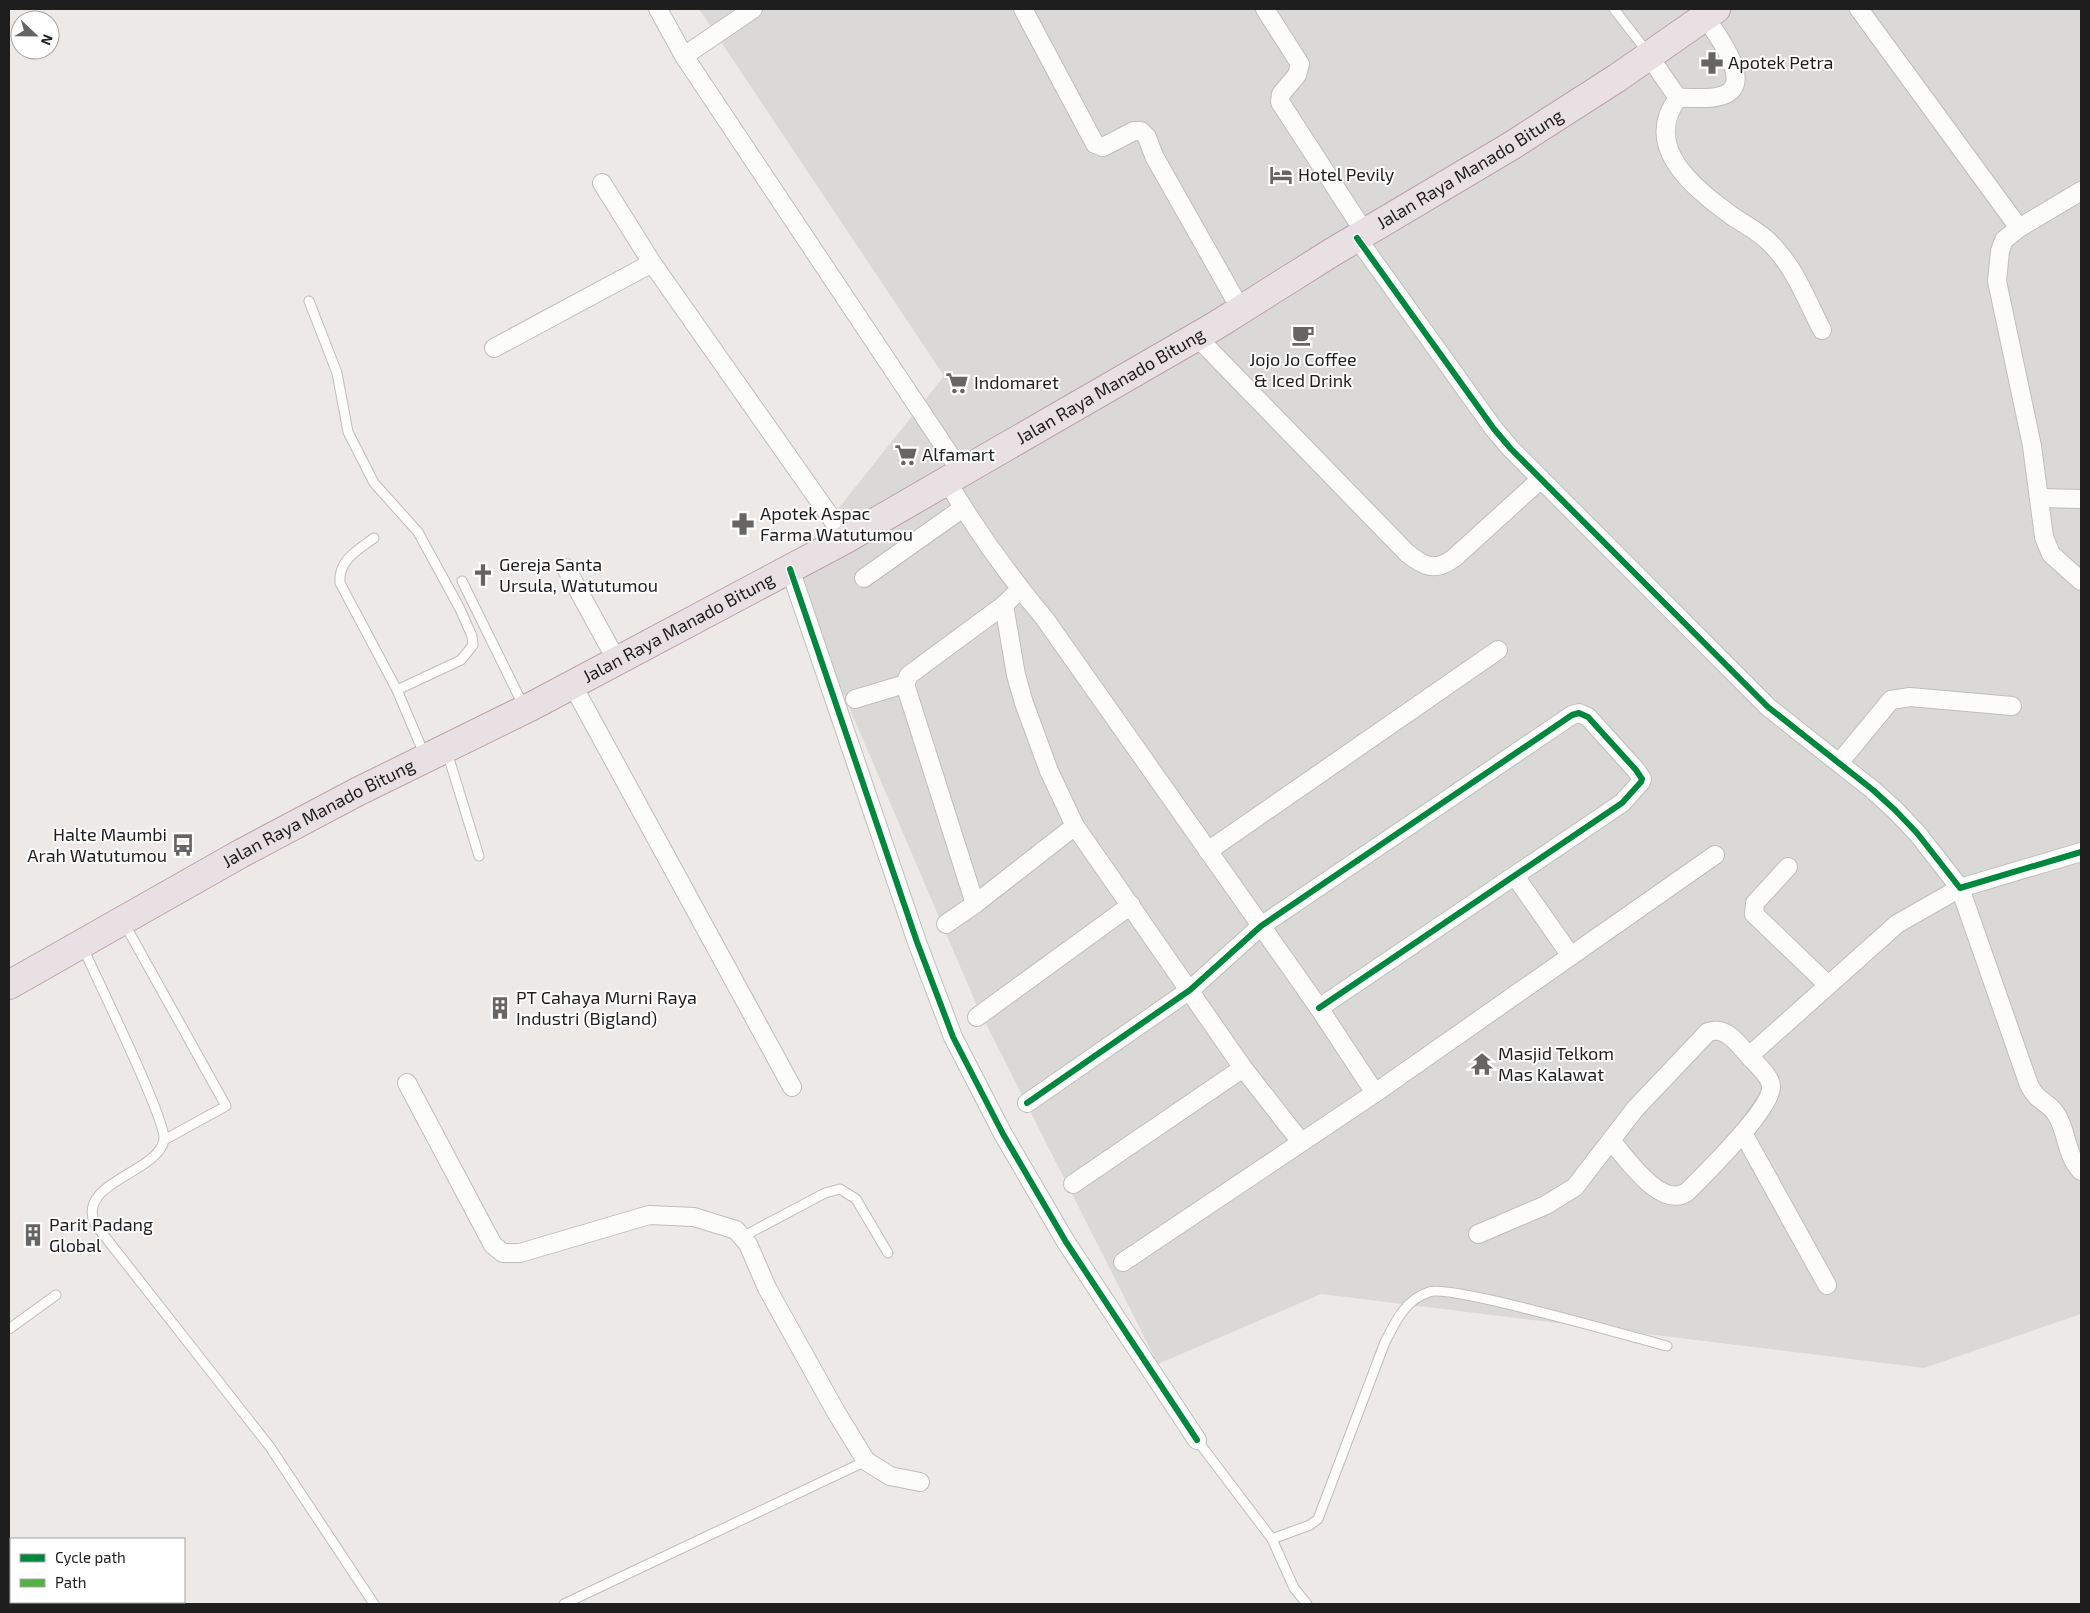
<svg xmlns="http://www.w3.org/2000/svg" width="2090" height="1613" font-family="'Exo 2',sans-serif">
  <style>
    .residential { fill: #dbd9d8 }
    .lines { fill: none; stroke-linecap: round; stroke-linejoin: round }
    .lane-casing { stroke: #bfbebd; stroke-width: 11 }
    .street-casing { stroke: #bfbebd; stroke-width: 20 }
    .highway-casing { stroke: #bea0af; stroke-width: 30 }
    .lane { stroke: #fcfcfb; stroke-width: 9 }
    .street { stroke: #fcfcfb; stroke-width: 18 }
    .highway { stroke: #e9e0e3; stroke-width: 28 }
    .quiet { stroke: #55b145; stroke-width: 5; stroke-dasharray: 10 5; stroke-linecap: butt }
    .cycleway-casing { stroke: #fff; stroke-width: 9 }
    .cycleway { stroke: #00873e; stroke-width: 6 }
    .labels { text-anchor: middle; stroke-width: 4; stroke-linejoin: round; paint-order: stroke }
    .poi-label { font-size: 18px; fill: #1e1e1e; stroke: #fff; text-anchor: start }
    .street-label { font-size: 18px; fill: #1e1e1e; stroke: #fff }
  </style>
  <rect width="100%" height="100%" fill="#ece9e7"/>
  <polygon class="residential" points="699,9 2081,9 2081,1314 1924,1368 1321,1294 1158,1364 977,1006 790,569 944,376"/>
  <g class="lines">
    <defs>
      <g id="lane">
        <polyline points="1614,9 1648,53"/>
        <polyline points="309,301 337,373 348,432 374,483 418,532 459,607 472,636 473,645 461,660 397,690 425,756"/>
        <path d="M374,538C358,550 338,560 340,583L397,690"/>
        <polyline points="462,581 524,707"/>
        <polyline points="447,752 479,856"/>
        <polyline points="124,923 226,1106 164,1140"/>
        <path d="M83,948C95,975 167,1121 164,1140C158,1173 76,1182 95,1224L270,1447L374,1604"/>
        <polyline points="744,1236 825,1193 840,1189 856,1199 888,1253"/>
        <polyline points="9,1329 56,1295"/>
        <polyline points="1197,1440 1272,1539 1294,1588 1307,1604"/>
        <path d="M1272,1539L1310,1525L1318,1519L1385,1342C1396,1321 1405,1300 1429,1292C1451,1284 1632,1337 1667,1346"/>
        <polyline points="564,1604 866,1461"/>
      </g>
      <g id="street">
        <polyline points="658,9 684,56 962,473"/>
        <polyline points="1023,9 1095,144 1103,147 1134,131 1141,131 1147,137 1154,156 1241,310"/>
        <polyline points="1265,9 1300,64 1297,75 1281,94 1280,102 1365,233"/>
        <polyline points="1859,9 2019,228"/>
        <polyline points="684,56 753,9"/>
        <path d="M1649,56L1678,98C1693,97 1714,101 1728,93C1751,78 1715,32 1705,17"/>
        <path d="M1678,98C1641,147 1695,189 1732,216C1745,225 1762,233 1772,245C1795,268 1807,301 1822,330"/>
        <polyline points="602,183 652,263 846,539"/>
        <polyline points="2081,191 2019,228 2004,240 2000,251 1997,281 2032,446 2044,537 2051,554 2081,581"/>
        <polyline points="1357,238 1494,429 1511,449 1768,707 1873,790 1895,810 1917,833 1960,888 2081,852"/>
        <path d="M1197,337L1407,553C1424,567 1435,572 1454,558L1541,479"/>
        <polyline points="494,348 652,263"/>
        <path d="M947,481C976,530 1009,576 1045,619L1319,1008L1375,1093"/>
        <polyline points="2040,498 2081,499"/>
        <polyline points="566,568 617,661"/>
        <polyline points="790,569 917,942 953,1037 1003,1134 1066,1242 1197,1440"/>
        <polyline points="864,578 963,508"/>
        <polyline points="1020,589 1004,605 1016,675 1024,703 1049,771 1075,826 1243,1068 1301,1142"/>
        <polyline points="1004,605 909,675 905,684 975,904 1075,826"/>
        <polyline points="572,684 792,1087"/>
        <polyline points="855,699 905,684"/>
        <polyline points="1839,763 1891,700 1910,697 2012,706"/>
        <polyline points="1208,851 1498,650"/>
        <polyline points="1788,867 1755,903 1754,914 1828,985"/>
        <polyline points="1515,876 1571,956"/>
        <polyline points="946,924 975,904"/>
        <polyline points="977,1017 1131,905"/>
        <polyline points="407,1083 493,1245 503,1253 520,1253 649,1215 694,1217 736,1230 748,1244 767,1288 836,1412 866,1461 890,1476 920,1482"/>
        <polyline points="1027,1103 1190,990 1261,926 1572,715 1579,713 1588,717 1636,770 1642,779 1641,782 1622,803 1319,1008"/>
        <polyline points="1743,1133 1827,1285"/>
        <path d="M1611,1141C1627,1158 1661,1210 1687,1192C1704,1175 1772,1108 1771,1087C1771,1076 1756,1064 1749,1056L1897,924L1960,888L2029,1085C2038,1103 2048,1101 2056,1114C2068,1132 2065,1154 2081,1171"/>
        <polyline points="1073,1184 1243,1068"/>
        <path d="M1478,1234L1546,1205L1575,1187L1635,1109L1708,1032C1727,1026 1737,1043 1749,1056"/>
        <polyline points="1123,1262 1375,1093 1715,855"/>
      </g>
      <g id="highway">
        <path id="s1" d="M9,985L240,854L357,792L534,705L846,539L1215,326L1331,253L1511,146L1617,78L1716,9"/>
      </g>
    </defs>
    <use href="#lane" class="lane-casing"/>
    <use href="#street" class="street-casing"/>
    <use href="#highway" class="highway-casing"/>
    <use href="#lane" class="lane"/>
    <use href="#street" class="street"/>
    <use href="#highway" class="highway"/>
    <g class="quiet">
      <polyline points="9,1583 11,1584"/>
      <polyline points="159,1604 161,1602"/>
    </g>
    <defs>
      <g id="cycleway">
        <polyline points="1357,238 1494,429 1511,449 1768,707 1873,790 1895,810 1917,833 1960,888 2081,852"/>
        <polyline points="790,569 917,942 953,1037 1003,1134 1066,1242 1197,1440"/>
        <polyline points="1027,1103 1190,990 1261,926 1572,715 1579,713 1588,717 1636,770 1642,779 1641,782 1622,803 1319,1008"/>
      </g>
    </defs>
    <use href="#cycleway" class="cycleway-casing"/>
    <use href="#cycleway" class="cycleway"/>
  </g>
  <defs>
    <symbol id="pharmacy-bare" viewBox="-9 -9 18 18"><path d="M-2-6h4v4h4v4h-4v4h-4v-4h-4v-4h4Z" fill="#666564" stroke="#fff" stroke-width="2.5" paint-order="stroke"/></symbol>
    <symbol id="hotel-bare" viewBox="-9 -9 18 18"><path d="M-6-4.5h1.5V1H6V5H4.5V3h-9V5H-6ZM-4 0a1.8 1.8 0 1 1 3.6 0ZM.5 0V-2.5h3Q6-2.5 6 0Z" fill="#666564" stroke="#fff" stroke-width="2.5" paint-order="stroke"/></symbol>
    <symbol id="cafe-bare" viewBox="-9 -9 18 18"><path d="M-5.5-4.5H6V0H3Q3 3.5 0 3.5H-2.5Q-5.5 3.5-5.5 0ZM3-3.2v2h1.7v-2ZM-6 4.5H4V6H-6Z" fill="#666564" stroke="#fff" stroke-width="2.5" paint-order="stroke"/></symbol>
    <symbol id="supermarket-bare" viewBox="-9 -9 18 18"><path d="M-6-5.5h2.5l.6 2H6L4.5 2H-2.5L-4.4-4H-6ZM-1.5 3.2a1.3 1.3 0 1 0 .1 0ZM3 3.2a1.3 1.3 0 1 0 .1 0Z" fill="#666564" stroke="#fff" stroke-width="2.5" paint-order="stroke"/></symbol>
    <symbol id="church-bare" viewBox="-9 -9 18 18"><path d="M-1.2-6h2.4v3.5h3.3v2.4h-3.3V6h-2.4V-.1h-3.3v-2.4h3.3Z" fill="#666564" stroke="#fff" stroke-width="2.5" paint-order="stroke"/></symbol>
    <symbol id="bus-bare" viewBox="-9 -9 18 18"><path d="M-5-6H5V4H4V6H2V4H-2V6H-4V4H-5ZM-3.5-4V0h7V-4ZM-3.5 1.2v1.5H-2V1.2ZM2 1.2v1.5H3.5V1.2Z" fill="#666564" stroke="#fff" stroke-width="2.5" paint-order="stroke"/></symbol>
    <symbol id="building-bare" viewBox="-9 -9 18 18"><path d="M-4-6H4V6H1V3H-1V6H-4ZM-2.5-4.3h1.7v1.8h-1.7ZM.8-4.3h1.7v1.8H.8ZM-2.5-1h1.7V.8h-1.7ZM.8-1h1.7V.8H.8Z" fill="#666564" stroke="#fff" stroke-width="2.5" paint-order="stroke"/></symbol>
    <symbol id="temple-bare" viewBox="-9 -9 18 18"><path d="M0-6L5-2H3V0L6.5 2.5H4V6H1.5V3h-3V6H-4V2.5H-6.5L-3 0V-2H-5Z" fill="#666564" stroke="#fff" stroke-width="2.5" paint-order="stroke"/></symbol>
  </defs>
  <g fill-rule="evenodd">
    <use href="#pharmacy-bare" x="1696" y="47" width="32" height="32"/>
    <use href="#hotel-bare" x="1265" y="159" width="32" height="32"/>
    <use href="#cafe-bare" x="1287" y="319" width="32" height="32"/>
    <use href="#supermarket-bare" x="941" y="367" width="32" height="32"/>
    <use href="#supermarket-bare" x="890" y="439" width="32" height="32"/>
    <use href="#pharmacy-bare" x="727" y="508" width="32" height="32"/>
    <use href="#church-bare" x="467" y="559" width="32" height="32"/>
    <use href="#bus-bare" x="167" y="829" width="32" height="32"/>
    <use href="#building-bare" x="484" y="992" width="32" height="32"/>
    <use href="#temple-bare" x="1466" y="1048" width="32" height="32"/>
    <use href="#building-bare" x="17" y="1219" width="32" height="32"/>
  </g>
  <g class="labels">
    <g class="poi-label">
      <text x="1728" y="69">Apotek Petra</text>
      <text x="1298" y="181">Hotel Pevily</text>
      <text x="1303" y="366" text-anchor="middle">Jojo Jo Coffee<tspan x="1303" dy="21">&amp; Iced Drink</tspan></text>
      <text x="974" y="389">Indomaret</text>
      <text x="922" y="461">Alfamart</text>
      <text x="760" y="520">Apotek Aspac<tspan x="760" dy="21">Farma Watutumou</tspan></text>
      <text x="499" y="571">Gereja Santa<tspan x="499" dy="21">Ursula, Watutumou</tspan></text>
      <text x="167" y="841" text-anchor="end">Halte Maumbi<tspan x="167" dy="21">Arah Watutumou</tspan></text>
      <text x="516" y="1004">PT Cahaya Murni Raya<tspan x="516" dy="21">Industri (Bigland)</tspan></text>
      <text x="1498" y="1060">Masjid Telkom<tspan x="1498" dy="21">Mas Kalawat</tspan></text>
      <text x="49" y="1231">Parit Padang<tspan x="49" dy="21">Global</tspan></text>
    </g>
    <g class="street-label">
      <text dy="6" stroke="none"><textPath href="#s1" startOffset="1674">Jalan Raya Manado Bitung</textPath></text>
      <text dy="6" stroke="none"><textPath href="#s1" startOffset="1254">Jalan Raya Manado Bitung</textPath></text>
      <text dy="6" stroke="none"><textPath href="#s1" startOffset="759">Jalan Raya Manado Bitung</textPath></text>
      <text dy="6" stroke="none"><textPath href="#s1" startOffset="354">Jalan Raya Manado Bitung</textPath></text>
    </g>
  </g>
  <rect width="2090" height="1613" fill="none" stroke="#1e1e1e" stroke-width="20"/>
  <rect x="10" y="1538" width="175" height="65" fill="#ffffff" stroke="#a5a5a5"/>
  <rect x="20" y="1554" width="25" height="8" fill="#00873e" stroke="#a5a5a5"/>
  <text x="55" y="1563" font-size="15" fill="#1e1e1e">Cycle path</text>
  <rect x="20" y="1579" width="25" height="8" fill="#55b145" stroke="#a5a5a5"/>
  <text x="55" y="1588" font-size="15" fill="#1e1e1e">Path</text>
  <g transform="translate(35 35) rotate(112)"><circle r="24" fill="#ffffff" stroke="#a5a5a5"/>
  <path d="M0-4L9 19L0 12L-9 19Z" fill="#666564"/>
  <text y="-8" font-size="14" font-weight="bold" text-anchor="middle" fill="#1e1e1e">N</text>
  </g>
</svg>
